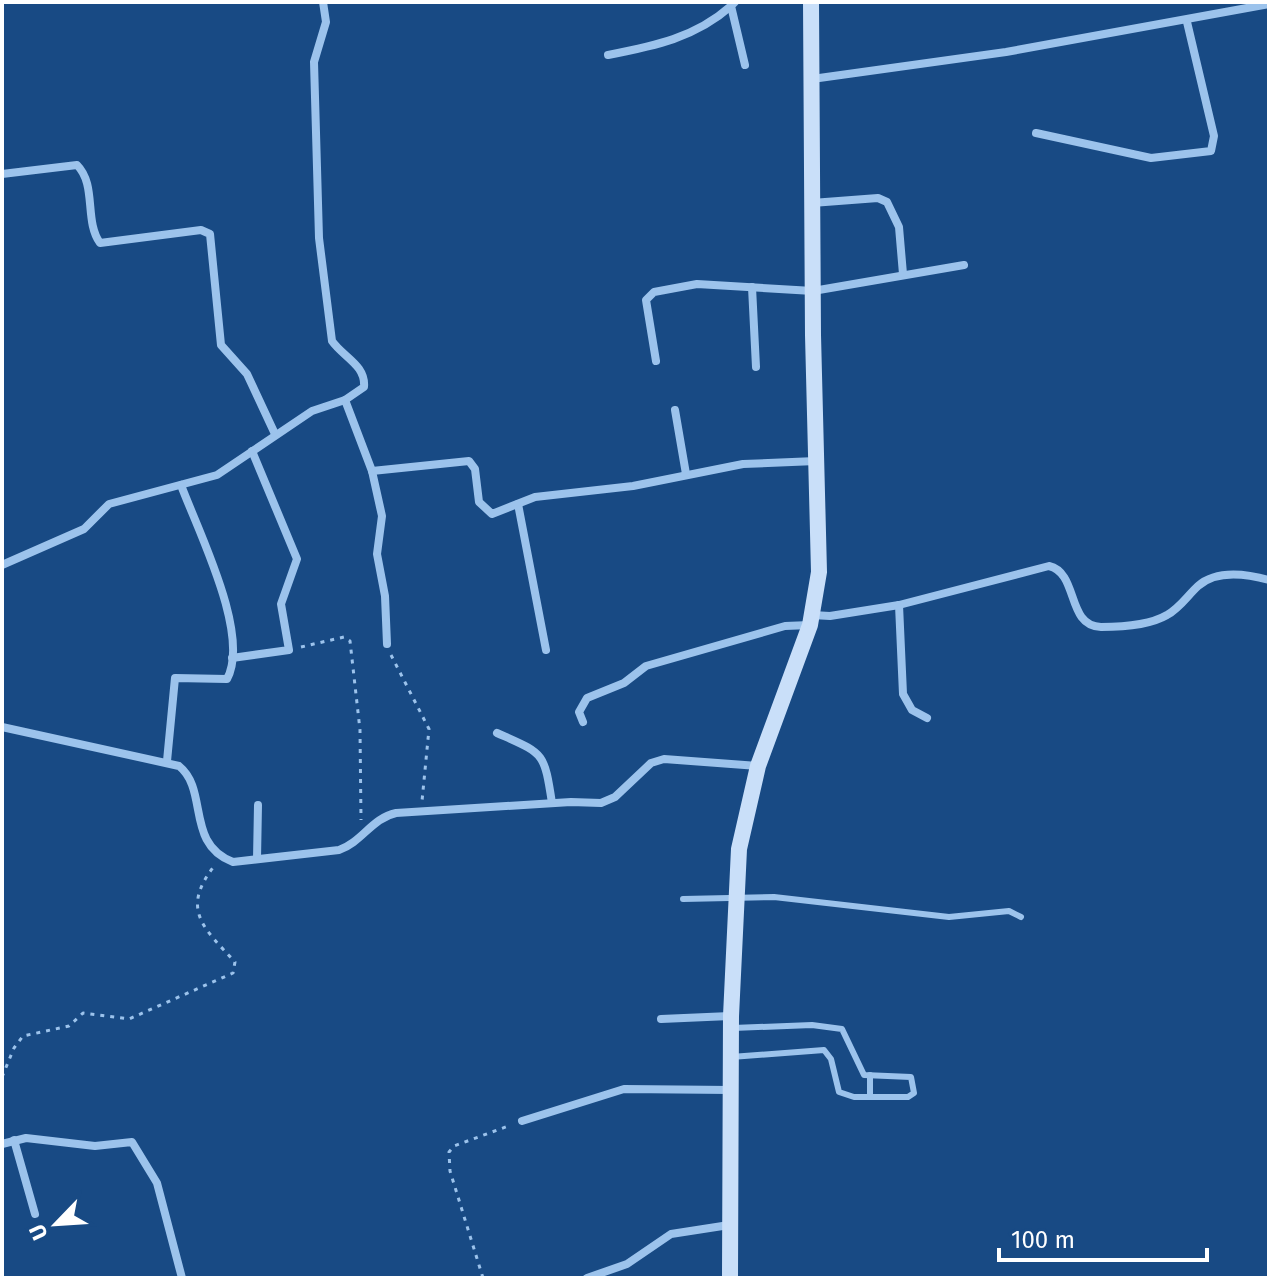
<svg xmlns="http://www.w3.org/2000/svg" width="1271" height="1280" font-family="'Fira Sans',sans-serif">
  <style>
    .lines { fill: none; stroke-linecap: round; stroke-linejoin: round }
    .path { stroke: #9cc3ec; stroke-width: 3; stroke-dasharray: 4 6; stroke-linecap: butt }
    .lane { stroke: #9cc3ec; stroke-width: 6 }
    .street { stroke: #9cc3ec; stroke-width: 8 }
    .secondary { stroke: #c9dff9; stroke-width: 16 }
  </style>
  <rect width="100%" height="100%" fill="#184a84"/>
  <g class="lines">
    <g class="path">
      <polyline points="301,647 344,637 350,641 360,730 361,820"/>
      <polyline points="391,655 429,729 422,801"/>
      <path d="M2,1077L14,1048L23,1036L69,1026L83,1013L129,1019L233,973L235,962C205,929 179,910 215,865"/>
      <polyline points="483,1278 450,1171 449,1152 454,1146 511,1125"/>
    </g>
    <g class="lane">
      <polyline points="683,899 774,897 949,917 1009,911 1021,917"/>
      <polyline points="731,1057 824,1050 831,1059 839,1092 854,1097 908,1097 914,1093 911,1077 864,1075 842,1029 812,1025 733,1028"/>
      <polyline points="870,1075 870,1097"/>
    </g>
    <g class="street">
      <polyline points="735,2 731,6 745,65"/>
      <path d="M608,55C654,46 695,38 731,6"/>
      <polyline points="812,79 1006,52 1269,4"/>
      <polyline points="1036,133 1151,158 1211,151 1214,136 1187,22"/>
      <path d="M2,174L77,165C97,185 84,221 100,243L201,230L210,234L221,345L247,374L275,434"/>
      <polyline points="812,203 878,198 887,202 899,227 903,274"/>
      <polyline points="752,287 756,367"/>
      <polyline points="656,361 646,300 654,292 697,284 813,291 964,265"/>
      <polyline points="345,400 372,471 382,516 377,554 385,596 387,644"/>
      <polyline points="675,410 686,474"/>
      <polyline points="372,471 469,461 475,469 479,502 492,514 535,497 633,486 743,464 816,461"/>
      <polyline points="518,504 546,650"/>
      <path d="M2,565L84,529L109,504L217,475L312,411L345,400L364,387C366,365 343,357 332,341L319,238L314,62L326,22L323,2"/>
      <polyline points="899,605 903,694 912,710 927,718"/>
      <path d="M812,615L830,616L899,605L1049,566C1079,573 1066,626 1101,627C1120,627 1150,625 1167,615C1180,608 1188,595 1198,586C1217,569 1247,574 1269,580"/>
      <polyline points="232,658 289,650 281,604 297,559 252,451"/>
      <polyline points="583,722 579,712 587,698 624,683 646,666 785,626 810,625"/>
      <path d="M2,727L179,766C209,790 185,844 233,862L339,850C362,842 372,818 396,813L571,802L601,803L615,797L651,763L664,759L758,766"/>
      <path d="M497,733C544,754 544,751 552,803"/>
      <path d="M167,761L175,678L227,679C251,635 198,531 181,485"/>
      <polyline points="257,859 258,805"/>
      <polyline points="661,1019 730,1016"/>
      <polyline points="522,1121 624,1089 731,1090"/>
      <polyline points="14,1140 35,1214"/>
      <polyline points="2,1144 26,1138 95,1146 132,1142 157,1183 182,1278"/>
      <polyline points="587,1278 627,1264 671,1234 729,1225"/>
    </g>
    <polyline class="secondary" points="730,1278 731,1016 739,849 758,766 810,625 819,572 813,335 811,2"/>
  </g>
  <rect width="1271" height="1280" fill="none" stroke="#ffffff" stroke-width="8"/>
  <g transform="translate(56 1224) rotate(245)" stroke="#184a84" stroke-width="6" paint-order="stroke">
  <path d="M0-6L14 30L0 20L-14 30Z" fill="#ffffff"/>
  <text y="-12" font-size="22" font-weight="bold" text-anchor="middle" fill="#ffffff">U</text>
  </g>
  <path d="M999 1248v12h208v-12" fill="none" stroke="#ffffff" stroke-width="4"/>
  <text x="1011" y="1248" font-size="24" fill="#ffffff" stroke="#184a84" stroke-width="6" paint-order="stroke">100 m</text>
</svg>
